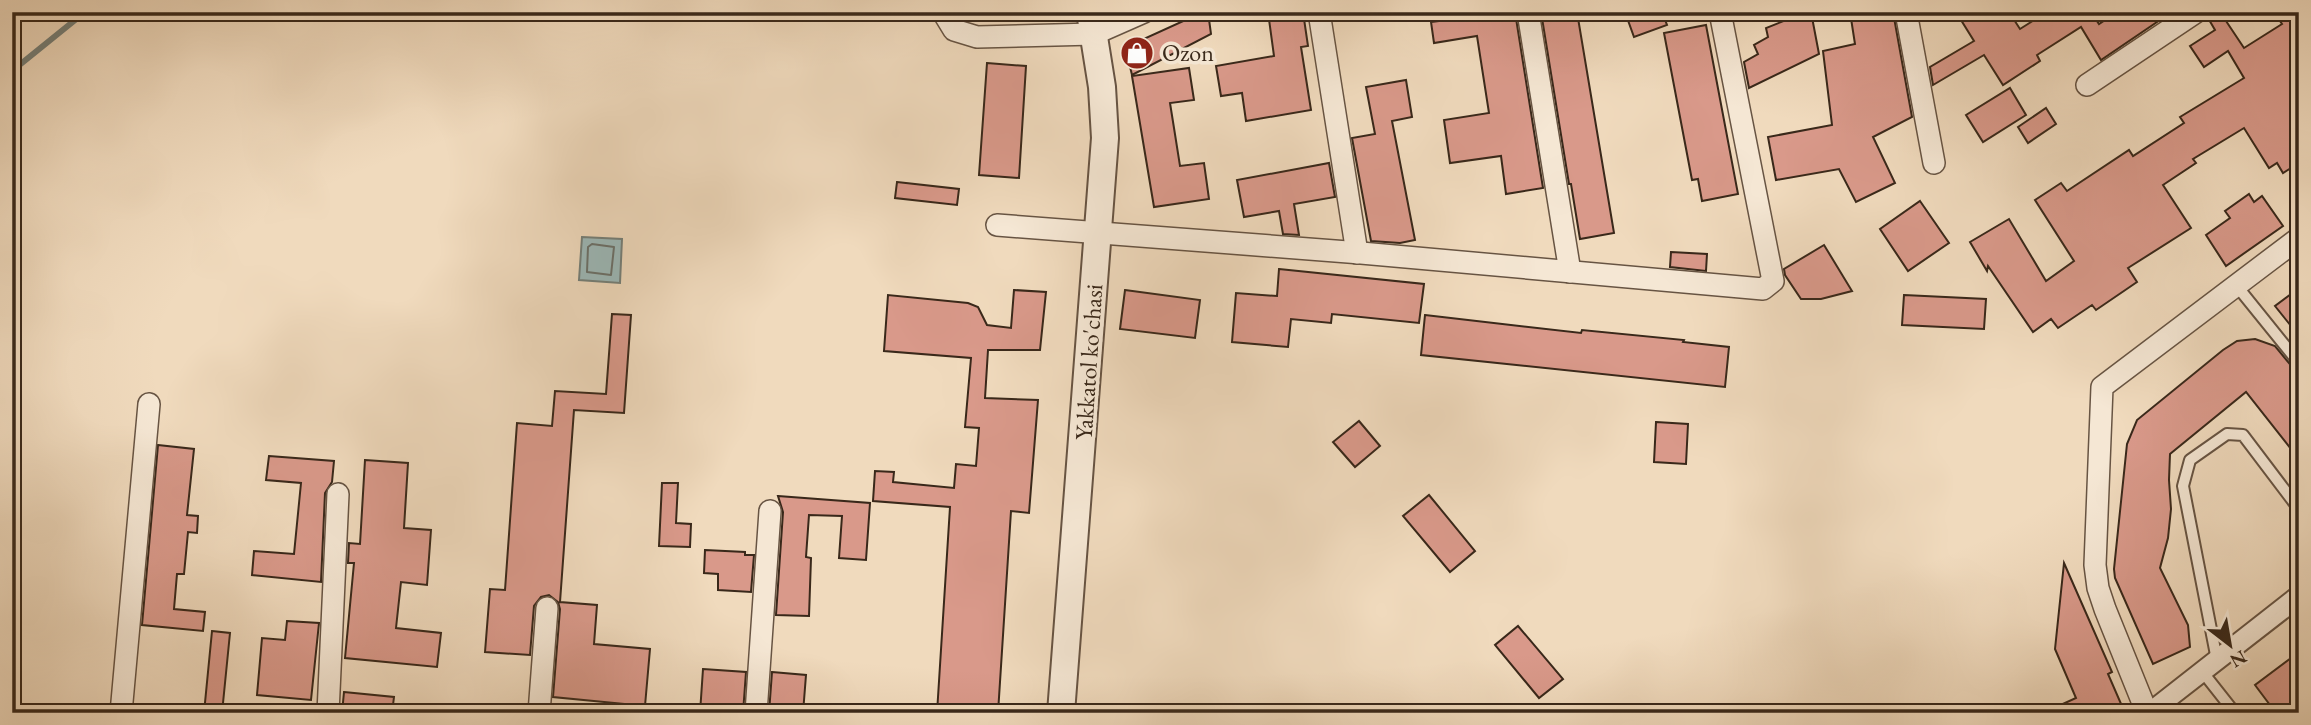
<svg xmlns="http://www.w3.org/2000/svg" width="2311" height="725" font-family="'EB Garamond',serif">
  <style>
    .water { fill: #9cb9b9; stroke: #747f79; stroke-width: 2 }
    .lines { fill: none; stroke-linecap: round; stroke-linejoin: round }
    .shore { stroke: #6a706a; stroke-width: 2 }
    .stream { stroke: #747f79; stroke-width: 6 }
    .building { fill: #d9998a; stroke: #39281a; stroke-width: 2 }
    .service-casing { stroke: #675443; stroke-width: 14 }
    .minor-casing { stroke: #675443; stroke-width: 24 }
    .tertiary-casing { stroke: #675443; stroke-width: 30 }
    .service { stroke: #f5e7d4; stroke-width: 10 }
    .minor { stroke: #f5e7d4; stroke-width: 21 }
    .tertiary { stroke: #f5e7d4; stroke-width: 26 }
    .labels { text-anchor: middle; stroke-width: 7; stroke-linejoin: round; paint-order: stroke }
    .poi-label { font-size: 24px; fill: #39281a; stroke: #f5e7d4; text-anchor: start }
    .street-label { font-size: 24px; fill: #39281a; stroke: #f5e7d4 }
  </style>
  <rect width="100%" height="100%" fill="#f0dabd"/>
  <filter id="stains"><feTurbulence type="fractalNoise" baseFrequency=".00286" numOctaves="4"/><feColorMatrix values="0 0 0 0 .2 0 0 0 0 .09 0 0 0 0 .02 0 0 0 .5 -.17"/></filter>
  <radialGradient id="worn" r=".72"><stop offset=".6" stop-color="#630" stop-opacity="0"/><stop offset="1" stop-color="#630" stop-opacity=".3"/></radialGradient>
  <polygon class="water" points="582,237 622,239 620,283 579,280"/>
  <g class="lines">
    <polygon class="shore" points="592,244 614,247 611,275 587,272 588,247"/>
    <polyline class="stream" points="12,71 85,12"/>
  </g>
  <g class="building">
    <polygon points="1203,12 1208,12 1211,34 1132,75 1127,54 1137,42"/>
    <polygon points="1268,12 1303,12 1308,46 1301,47 1311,110 1246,121 1242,93 1221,96 1216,66 1274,56"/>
    <polygon points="1438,12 1515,12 1543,188 1506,194 1501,156 1450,163 1444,120 1489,113 1477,36 1434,43 1431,22 1440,21"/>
    <polygon points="1541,12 1577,12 1614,233 1580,239 1571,184 1569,184"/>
    <polygon points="1625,12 1662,12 1667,25 1634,37"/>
    <polygon points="1793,12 1811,12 1819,54 1749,88 1744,62 1758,54 1754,45 1768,37 1766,28 1794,17"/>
    <polygon points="1850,12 1893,12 1912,117 1873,137 1895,183 1856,202 1839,169 1776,180 1768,137 1832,125 1823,51 1855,44"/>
    <polygon points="1956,12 2009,12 2020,29 2047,12 2105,12 2095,18 2099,24 2117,12 2151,12 2157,22 2101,60 2081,27 2037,55 2040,61 2003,85 1984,55 1933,85 1930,67 1974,41"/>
    <polygon points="2215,12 2220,12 2244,48 2282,24 2274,12 2299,12 2299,163 2283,173 2277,163 2269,168 2244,128 2193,159 2196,163 2163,185 2191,228 2128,268 2137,282 2096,310 2092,305 2058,328 2051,319 2033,332 1988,266 1987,271 1970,242 2009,219 2046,281 2074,261 2035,200 2061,183 2067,191 2129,150 2133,156 2184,123 2180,117 2244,78 2228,51 2204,67 2190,46 2215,30 2208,18"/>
    <polygon points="1706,25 1738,194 1702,201 1698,179 1692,180 1664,33"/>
    <polygon points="987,63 1026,66 1019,178 979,175"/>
    <polygon points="1189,68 1194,100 1170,103 1174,128 1180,166 1204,163 1209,199 1154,207 1132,76"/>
    <polygon points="1406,80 1412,117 1392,121 1415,240 1400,243 1371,241 1352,138 1375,134 1366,87"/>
    <polygon points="2010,88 2026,115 1983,142 1966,115"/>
    <polygon points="2046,108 2056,124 2028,143 2018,127"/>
    <polygon points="1329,163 1335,197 1294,204 1299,235 1283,234 1279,211 1244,217 1237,180"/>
    <polygon points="897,182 959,189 957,205 895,198"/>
    <polygon points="2249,194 2254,202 2262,196 2283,226 2226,266 2206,235 2230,218 2225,211"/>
    <polygon points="1920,201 1949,243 1908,271 1880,229"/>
    <polygon points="1824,245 1852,291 1821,299 1801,299 1785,275 1784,269"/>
    <polygon points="1671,252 1707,254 1706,271 1670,267"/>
    <polygon points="1279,269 1424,284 1419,323 1332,314 1331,323 1291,319 1288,347 1232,342 1236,293 1277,296"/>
    <polygon points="2299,288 2299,336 2275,306"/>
    <polygon points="1014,290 1046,292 1040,350 988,350 985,398 1038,400 1029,513 1011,511 998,713 937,713 950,507 873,501 875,471 894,472 893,482 954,488 956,464 976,466 979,428 965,427 971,358 884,351 888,295 968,303 978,307 987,325 1011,328"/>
    <polygon points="1125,290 1200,300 1195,338 1120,329"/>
    <polygon points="1904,295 1986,299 1984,329 1902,325"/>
    <polygon points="612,314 631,315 624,413 574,410 560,602 597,605 594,644 650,649 645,706 553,697 560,609 558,602 549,595 541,597 534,606 530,655 485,652 490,589 505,590 517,423 552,426 555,391 606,394"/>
    <polygon points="1425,315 1581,333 1582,330 1684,340 1683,342 1729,347 1725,387 1421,355"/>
    <polygon points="2255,339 2275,346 2293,368 2299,371 2299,459 2246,392 2170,454 2169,480 2171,509 2168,538 2160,568 2188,625 2190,647 2153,664 2115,578 2114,569 2127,444 2137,420 2223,350 2237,341"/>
    <polygon points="1359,421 1380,446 1355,467 1333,442"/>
    <polygon points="1656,422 1688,424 1686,464 1654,462"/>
    <polygon points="158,445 194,449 187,515 198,516 197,533 188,532 184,574 177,574 174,609 205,612 203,631 142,625"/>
    <polygon points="269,456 334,461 332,482 325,493 321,582 252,575 254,551 294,554 301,483 266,480"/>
    <polygon points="365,460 408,463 404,528 431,530 427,585 401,582 396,628 441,633 437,667 345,658 354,563 348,563 349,543 360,544"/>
    <polygon points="662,483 678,483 676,523 691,524 690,547 659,546"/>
    <polygon points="1429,495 1475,551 1450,572 1403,516"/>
    <polygon points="778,496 870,503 866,560 839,558 842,516 809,515 806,557 811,558 809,616 776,615 783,512"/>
    <polygon points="705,550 745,552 745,555 754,555 751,592 718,590 718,574 704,573"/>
    <polygon points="2064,563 2112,672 2108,674 2125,713 2043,713 2076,698 2055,649"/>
    <polygon points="287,621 319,623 311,700 257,695 262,638 285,640"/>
    <polygon points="1518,626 1563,679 1539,698 1495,645"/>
    <polygon points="212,631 230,633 222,713 204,713"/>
    <polygon points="2299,652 2299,713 2276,713 2255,685"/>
    <polygon points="703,669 746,672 743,713 700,713"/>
    <polygon points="772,672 806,675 803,713 769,713"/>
    <polygon points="344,692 394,697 392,713 342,713"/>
  </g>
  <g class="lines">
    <defs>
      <g id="service">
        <polyline points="2236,285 2299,363"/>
        <polyline points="2216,655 2183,486 2190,460 2227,434 2243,435 2299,509"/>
        <polyline points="2205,675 2235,713"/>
        <polyline points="2146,710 2299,590"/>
        <polyline points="2156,713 2299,602"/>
      </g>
      <g id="minor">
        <polyline points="943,12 954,30 977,37 1094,34 1144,12"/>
        <polyline points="1319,12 1357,253"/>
        <polyline points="1528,12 1570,272"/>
        <polyline points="1906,12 1934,163"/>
        <polyline points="2087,85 2196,12"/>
        <polyline points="997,225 1361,253 1763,289 1773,281 1720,12"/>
        <polyline points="121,713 149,404"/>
        <polyline points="328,713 338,494"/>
        <polyline points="539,713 547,608"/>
        <polyline points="756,713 770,511"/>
        <polyline points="2147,713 2105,609 2098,588 2095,565 2102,387 2299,238"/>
      </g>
      <polyline id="tertiary" points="1061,713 1105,138 1102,87 1090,12"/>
    </defs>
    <use href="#service" class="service-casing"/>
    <use href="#minor" class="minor-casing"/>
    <use href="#tertiary" class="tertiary-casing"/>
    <use href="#service" class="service"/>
    <use href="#minor" class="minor"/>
    <use href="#tertiary" class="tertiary"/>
  </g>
  <defs>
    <symbol id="shop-disc" viewBox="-11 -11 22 22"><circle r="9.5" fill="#8f2418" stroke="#f5e7d4"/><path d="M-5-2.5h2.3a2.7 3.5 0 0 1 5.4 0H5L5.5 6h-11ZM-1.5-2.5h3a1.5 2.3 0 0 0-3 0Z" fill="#fff"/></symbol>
  </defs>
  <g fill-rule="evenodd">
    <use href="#shop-disc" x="1118" y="34" width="38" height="38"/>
  </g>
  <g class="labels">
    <g class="poi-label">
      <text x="1162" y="61">Ozon</text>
    </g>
    <g class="street-label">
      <text transform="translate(1089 362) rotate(-86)" y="8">Yakkatol ko'chasi</text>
    </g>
  </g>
  <rect width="2311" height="725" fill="none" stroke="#f0dabd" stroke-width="42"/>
  <rect x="14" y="14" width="2283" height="697" fill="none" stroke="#39281a" stroke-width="3.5"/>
  <rect x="21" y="21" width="2269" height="683" fill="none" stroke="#39281a" stroke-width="2"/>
  <g transform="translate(2230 645) rotate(149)" stroke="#f5e7d4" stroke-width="5" paint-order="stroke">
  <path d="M0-5L12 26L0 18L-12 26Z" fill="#39281a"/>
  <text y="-10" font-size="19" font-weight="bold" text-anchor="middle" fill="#39281a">N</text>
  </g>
  <rect width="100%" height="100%" filter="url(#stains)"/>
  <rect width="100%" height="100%" fill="url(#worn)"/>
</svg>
